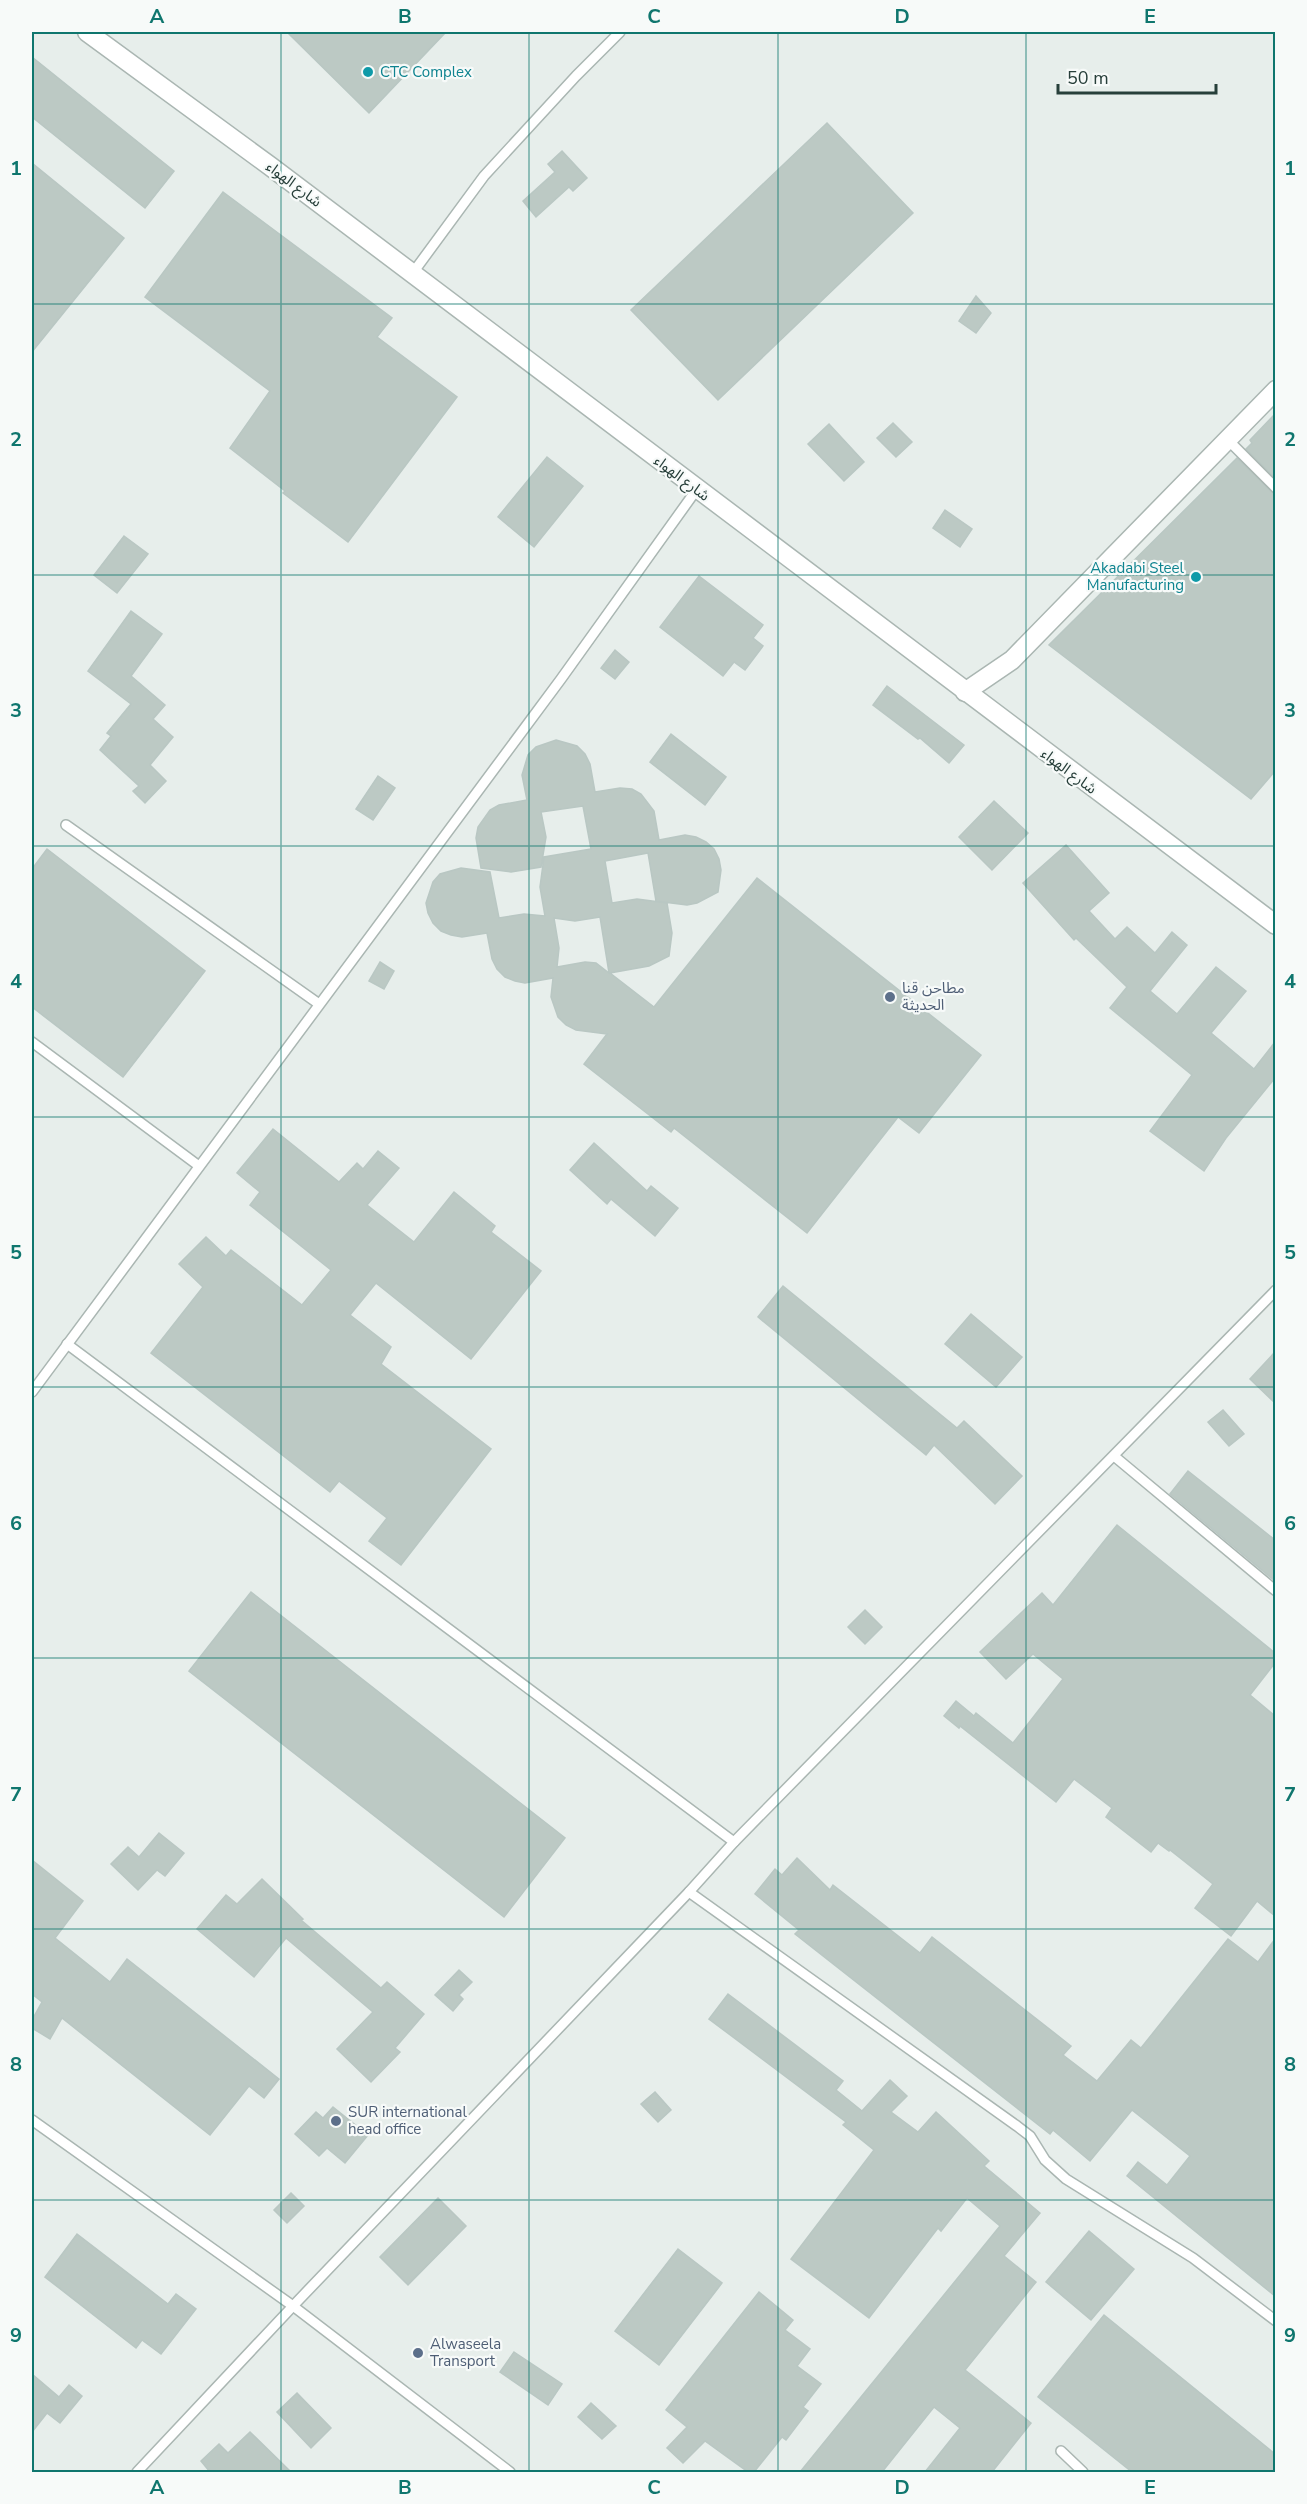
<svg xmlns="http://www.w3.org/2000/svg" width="1307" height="2504" font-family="'Nunito Sans','Noto Sans Arabic',sans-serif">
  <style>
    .building { fill: #bcc9c4; stroke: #b9c7c3; stroke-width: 1.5; fill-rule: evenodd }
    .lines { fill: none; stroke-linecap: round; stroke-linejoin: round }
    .service-casing { stroke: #aab6b2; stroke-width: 12 }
    .tertiary-casing { stroke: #aab6b2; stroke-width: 21 }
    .service { stroke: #fff; stroke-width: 9 }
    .tertiary { stroke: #fff; stroke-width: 18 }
    .grid { fill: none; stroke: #0f766e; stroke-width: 1.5; stroke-opacity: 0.55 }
    .culture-dot { fill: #0f9aa8; stroke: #f7faf9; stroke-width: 2 }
    .service-dot { fill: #5c6f8a; stroke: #f7faf9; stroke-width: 2 }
    .labels { text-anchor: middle; stroke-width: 4.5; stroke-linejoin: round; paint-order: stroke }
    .culture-label { font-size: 15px; fill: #0d838f; stroke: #f7faf9; text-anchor: start }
    .street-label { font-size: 15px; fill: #273f3a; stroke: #f7faf9 }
    .service-label { font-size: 15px; fill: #4e5e75; stroke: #f7faf9; text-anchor: start }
    .neatline { fill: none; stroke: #0f766e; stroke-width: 2 }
    .grid-label { font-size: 20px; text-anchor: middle; font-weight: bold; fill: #0f766e }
  </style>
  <rect width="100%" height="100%" fill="#e7eeeb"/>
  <g class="building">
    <polygon points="287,32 446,32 369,113"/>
    <polygon points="32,57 174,171 145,208 32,117"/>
    <polygon points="827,123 913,213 718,400 631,310"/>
    <polygon points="562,151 587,178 573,191 569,187 536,217 523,201 555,172 548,164"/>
    <polygon points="32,163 124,238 32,352"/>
    <polygon points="223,192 392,318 377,337 457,397 348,542 283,493 285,491 230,448 270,391 145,297"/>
    <polygon points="976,296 991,313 976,333 959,321"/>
    <polygon points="1275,414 1275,478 1246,449 1252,443 1250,440"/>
    <polygon points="893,423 912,442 896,457 877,438"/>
    <polygon points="829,424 864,462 844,481 808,444"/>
    <polygon points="547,457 583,486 534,547 498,517"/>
    <polygon points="1237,458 1275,495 1275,771 1251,799 1049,645"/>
    <polygon points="945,510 972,529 960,547 933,528"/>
    <polygon points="124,536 148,554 117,593 94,575"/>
    <polygon points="699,576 763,625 753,638 763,646 745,670 734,662 723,676 660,627"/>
    <polygon points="131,611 162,634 131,676 165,705 153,719 173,737 150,765 166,781 145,803 133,791 139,786 100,750 111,736 107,733 131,704 88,671"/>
    <polygon points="615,650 629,662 615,679 601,668"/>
    <polygon points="887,686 964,745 949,763 920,738 918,739 873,705"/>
    <polygon points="671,734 726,777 705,805 650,762"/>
    <path d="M556,740L577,746L585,754L590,764L595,792L620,788L632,789L641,794L654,811L659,840L685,835L696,837L706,842L714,849L719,859L721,870L718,892L697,903L687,905L656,901L648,853L605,861L612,903L637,899L667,903L672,933L669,956L649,966L610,973L654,1007L757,878L981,1055L919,1133L898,1117L807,1233L674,1128L671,1132L584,1064L607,1034L576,1030L566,1025L558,1017L551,997L553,978L525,983L515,981L505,977L497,969L492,959L487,933L462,937L451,935L441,931L433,923L428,913L426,903L433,882L440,874L461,868L490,872L499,918L524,914L545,916L540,887L544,857L591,849L583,806L541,812L546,837L541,867L511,872L481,868L476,838L478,827L490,810L499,805L527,800L522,775L528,755L536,747ZM600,917L609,973L596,963L585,962L557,967L559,948L554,918L575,921Z"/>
    <polygon points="378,776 395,788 373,820 356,809"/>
    <polygon points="994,801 1028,833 992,870 959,837"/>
    <polygon points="1066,845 1109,893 1089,911 1115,939 1127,927 1155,953 1172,932 1187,945 1150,991 1177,1014 1216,967 1246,991 1211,1033 1254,1069 1275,1042 1275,1078 1226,1138 1204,1171 1150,1131 1192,1075 1110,1008 1127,987 1076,938 1074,940 1023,883"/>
    <polygon points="47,849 205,971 123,1077 32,1007 32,869"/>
    <polygon points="380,962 394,971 384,989 369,981"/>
    <polygon points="273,1129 339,1182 357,1163 363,1169 378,1151 399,1168 367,1205 414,1242 454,1192 495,1226 491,1232 541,1271 471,1359 376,1283 350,1315 391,1347 381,1364 491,1449 401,1565 369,1541 387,1518 339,1481 330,1492 151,1353 203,1287 179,1264 206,1237 226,1256 231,1250 302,1305 331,1270 250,1205 260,1192 237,1173"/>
    <polygon points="594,1143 647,1191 651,1186 678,1208 655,1236 611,1199 607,1204 570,1170"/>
    <polygon points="783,1286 957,1428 964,1421 1022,1476 995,1504 934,1445 926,1455 758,1317"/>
    <polygon points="971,1314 1022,1357 996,1387 945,1344"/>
    <polygon points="1275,1352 1275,1403 1250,1379"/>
    <polygon points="1223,1410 1244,1434 1229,1446 1208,1422"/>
    <polygon points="1188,1471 1275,1540 1275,1581 1170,1494"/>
    <polygon points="1117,1525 1275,1653 1275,1663 1250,1695 1275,1716 1275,1916 1257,1901 1231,1936 1195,1908 1213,1884 1170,1850 1169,1851 1158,1843 1151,1852 1106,1817 1112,1808 1074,1779 1056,1802 960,1726 959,1728 944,1716 956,1701 974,1716 976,1713 1013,1743 1063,1679 1033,1654 1006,1679 980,1652 1042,1593 1053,1605"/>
    <polygon points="251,1592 565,1838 504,1917 189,1671"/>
    <polygon points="865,1610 882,1627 865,1644 848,1627"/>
    <polygon points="159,1833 184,1853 165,1876 157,1870 138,1890 111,1864 128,1847 139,1857"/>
    <polygon points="797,1858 830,1890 833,1885 920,1953 932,1937 1071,2046 1063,2055 1097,2081 1131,2040 1141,2048 1228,1939 1258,1962 1275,1939 1275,2296 1127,2176 1138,2162 1167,2185 1190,2156 1132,2110 1090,2161 1053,2130 1050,2134 795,1934 799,1930 755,1894 775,1869 782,1875"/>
    <polygon points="32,1860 83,1901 55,1938 110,1982 127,1959 279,2079 264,2098 249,2086 210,2135 62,2018 50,2039 32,2028 32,2020 42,2002 32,1994"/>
    <polygon points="262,1879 303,1919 301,1920 381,1988 387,1982 424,2014 395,2048 400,2052 371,2082 337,2049 373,2012 286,1938 254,1977 197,1929 226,1895 237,1904"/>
    <polygon points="459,1970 472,1982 459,1995 463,1999 453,2011 435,1995"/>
    <polygon points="728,1994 843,2081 836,2090 862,2111 890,2080 907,2096 891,2112 918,2132 936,2112 989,2161 984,2166 1040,2213 1004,2256 1036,2282 965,2370 1031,2423 992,2472 925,2472 960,2428 934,2407 882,2472 800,2472 1000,2226 967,2198 941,2231 938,2228 869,2318 791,2259 874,2150 843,2125 846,2122 709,2019"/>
    <polygon points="655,2092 671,2110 658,2122 641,2104"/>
    <polygon points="333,2107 368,2135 345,2163 327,2148 319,2156 295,2134 316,2112 323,2118"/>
    <polygon points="291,2193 304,2206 287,2223 274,2210"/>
    <polygon points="438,2198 466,2226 408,2285 380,2257"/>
    <polygon points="1089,2231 1134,2269 1091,2320 1046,2282"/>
    <polygon points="77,2234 168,2304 176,2294 196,2309 161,2354 142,2340 136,2348 45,2277"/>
    <polygon points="678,2249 722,2283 659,2365 615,2331"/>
    <polygon points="759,2292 793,2320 785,2330 810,2349 797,2366 821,2384 803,2407 808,2411 786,2440 782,2437 754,2472 748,2472 705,2441 683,2463 667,2448 687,2427 666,2410"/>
    <polygon points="1104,2315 1275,2454 1275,2472 1132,2472 1038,2397"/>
    <polygon points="514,2352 562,2384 548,2405 500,2372"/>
    <polygon points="32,2374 59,2397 69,2385 82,2396 60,2423 47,2413 32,2432"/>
    <polygon points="297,2393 331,2428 311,2448 277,2412"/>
    <polygon points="591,2403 616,2426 602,2439 578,2417"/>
    <polygon points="250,2432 291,2472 210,2472 201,2461 219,2444 228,2453"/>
  </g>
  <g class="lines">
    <defs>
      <g id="service">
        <polyline points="412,274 484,176 576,76 620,32"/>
        <polyline points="1227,439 1276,488"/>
        <polyline points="66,825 319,1004"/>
        <polyline points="32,1042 199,1166"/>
        <polyline points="67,1344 734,1842"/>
        <polyline points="32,1392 561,679 697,489"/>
        <polyline points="1114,1456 1276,1591"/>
        <polyline points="689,1892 1017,2126 1030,2136 1045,2160 1066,2179 1193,2258 1276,2321"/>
        <polyline points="32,2120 293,2306 510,2472"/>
        <polyline points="1061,2451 1083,2472"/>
        <polyline points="137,2472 293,2306 689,1892 734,1842 1276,1290"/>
      </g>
      <g id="tertiary">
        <polyline points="87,32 270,166 1276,925"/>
        <polyline points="965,692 1012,660 1276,390"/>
      </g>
    </defs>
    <use href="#service" class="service-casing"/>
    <use href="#tertiary" class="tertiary-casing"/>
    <use href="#service" class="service"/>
    <use href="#tertiary" class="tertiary"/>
  </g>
  <path class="grid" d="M281,32V2472M529,32V2472M778,32V2472M1026,32V2472M32,304H1276M32,575H1276M32,846H1276M32,1117H1276M32,1387H1276M32,1658H1276M32,1929H1276M32,2200H1276"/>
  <g class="culture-dot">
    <circle cx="368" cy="72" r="6"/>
    <circle cx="1196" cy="577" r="6"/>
  </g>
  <g class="service-dot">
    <circle cx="890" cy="997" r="6"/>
    <circle cx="336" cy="2121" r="6"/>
    <circle cx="418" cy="2353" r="6"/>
  </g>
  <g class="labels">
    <g class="culture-label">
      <text x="380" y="77">CTC Complex</text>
      <text x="1184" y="573" text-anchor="end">Akadabi Steel<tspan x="1184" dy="17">Manufacturing</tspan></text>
    </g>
    <g class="street-label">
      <text transform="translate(294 184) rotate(37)" y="5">شارع الهواء</text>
      <text transform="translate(682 478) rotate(37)" y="5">شارع الهواء</text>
      <text transform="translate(1069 771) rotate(37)" y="5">شارع الهواء</text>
    </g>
    <g class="service-label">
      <text x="902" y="993">مطاحن قنا<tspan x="902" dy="17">الحديثة</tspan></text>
      <text x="348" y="2117">SUR international<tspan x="348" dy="17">head office</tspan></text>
      <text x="430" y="2349">Alwaseela<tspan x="430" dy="17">Transport</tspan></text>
    </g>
  </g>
  <rect width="1307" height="2504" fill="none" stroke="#f7faf9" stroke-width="66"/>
  <path d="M1058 84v9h158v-9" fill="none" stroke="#273f3a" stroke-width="3"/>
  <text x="1067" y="84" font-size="18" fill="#273f3a" stroke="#f7faf9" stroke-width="4.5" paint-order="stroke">50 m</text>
  <rect x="33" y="33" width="1241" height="2438" class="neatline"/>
  <g class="grid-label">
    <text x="157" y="23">A</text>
    <text x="405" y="23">B</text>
    <text x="654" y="23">C</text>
    <text x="902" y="23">D</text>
    <text x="1150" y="23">E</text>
    <text x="16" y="175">1</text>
    <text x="1290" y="175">1</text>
    <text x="16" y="446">2</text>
    <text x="1290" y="446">2</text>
    <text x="16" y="717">3</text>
    <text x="1290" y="717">3</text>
    <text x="16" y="988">4</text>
    <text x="1290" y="988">4</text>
    <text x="16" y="1259">5</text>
    <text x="1290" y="1259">5</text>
    <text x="16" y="1530">6</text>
    <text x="1290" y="1530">6</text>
    <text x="16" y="1801">7</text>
    <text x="1290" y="1801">7</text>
    <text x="16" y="2071">8</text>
    <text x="1290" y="2071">8</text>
    <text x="16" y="2342">9</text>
    <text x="1290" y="2342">9</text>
    <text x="157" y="2494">A</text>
    <text x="405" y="2494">B</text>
    <text x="654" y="2494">C</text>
    <text x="902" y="2494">D</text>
    <text x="1150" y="2494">E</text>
  </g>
</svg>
